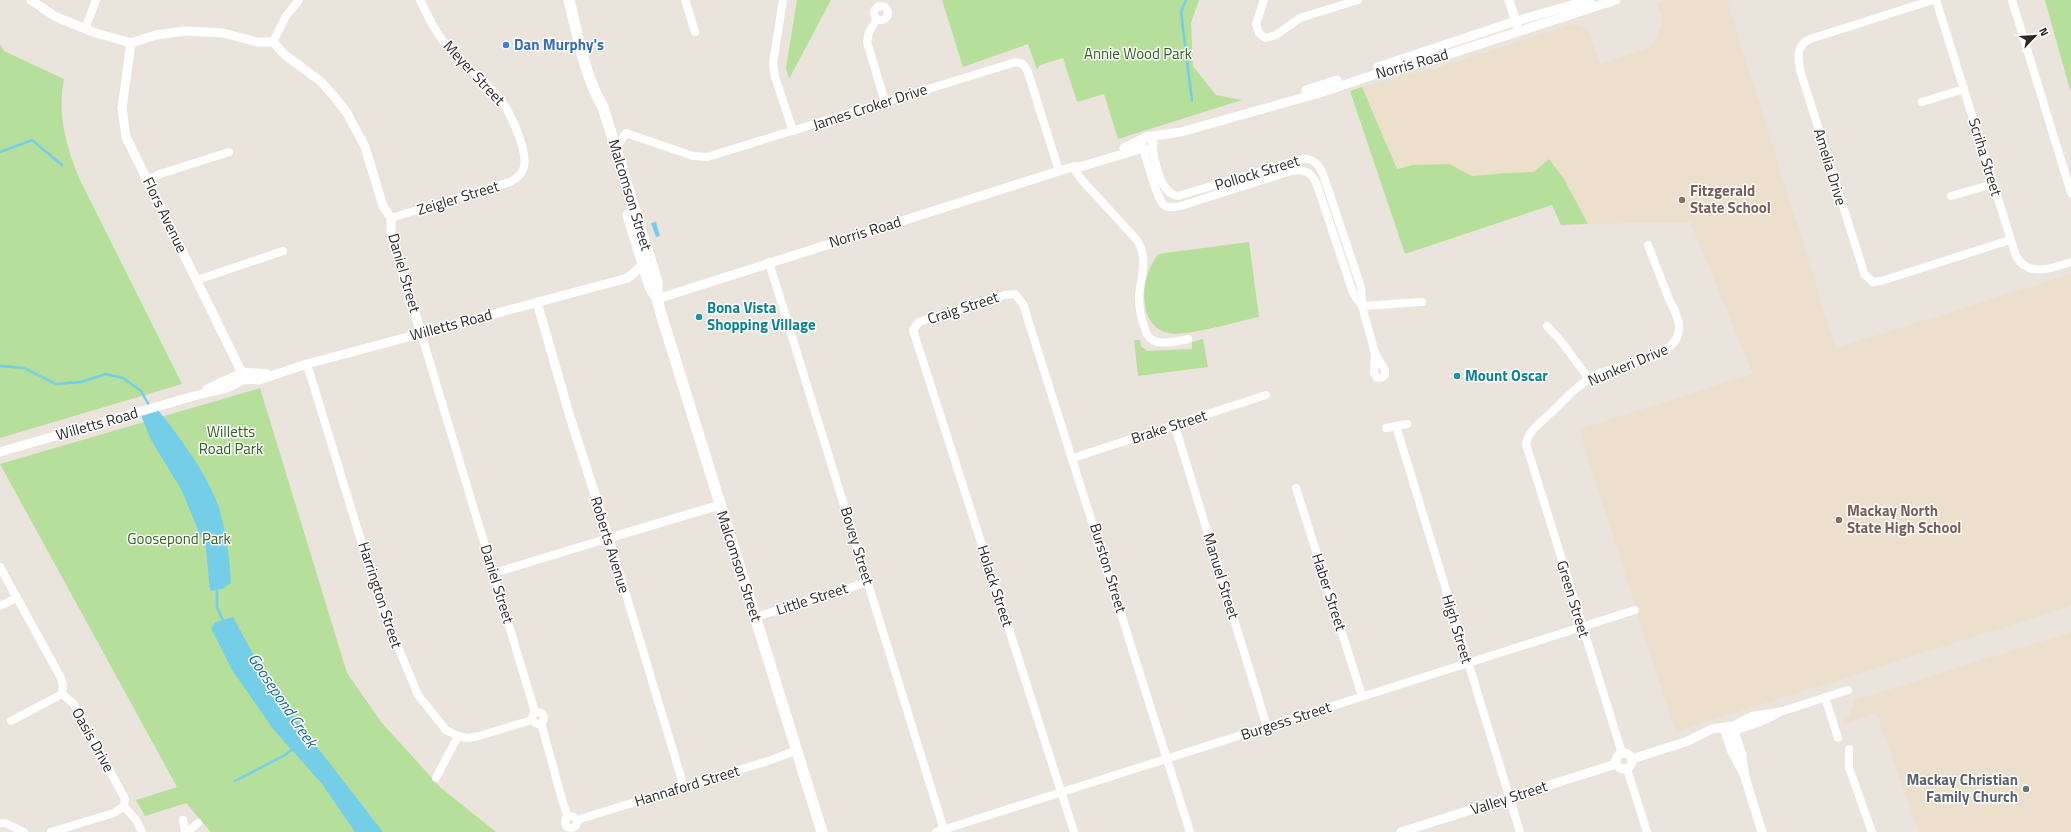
<svg xmlns="http://www.w3.org/2000/svg" width="2071" height="832" font-family="'Titillium Web',sans-serif">
  <style>
    .education { fill: #ece0cc }
    .green { fill: #b5df9b }
    .water { fill: #74cee8 }
    .lines { fill: none; stroke-linecap: round; stroke-linejoin: round }
    .stream { stroke: #74cee8; stroke-width: 2.5 }
    .minor { stroke: #fff; stroke-width: 8 }
    .tertiary { stroke: #fff; stroke-width: 9 }
    .secondary { stroke: #fff; stroke-width: 11 }
    .shop-dot { fill: #3f7fe0; stroke: #fff; stroke-width: 1.5 }
    .education-dot { fill: #8d6e63; stroke: #fff; stroke-width: 1.5 }
    .culture-dot { fill: #0f9aa8; stroke: #fff; stroke-width: 1.5 }
    .worship-dot { fill: #6b7280; stroke: #fff; stroke-width: 1.5 }
    .labels { text-anchor: middle; stroke-width: 3; stroke-linejoin: round; paint-order: stroke }
    .shop-label { font-size: 15px; font-weight: bold; fill: #366cbe; stroke: #fff; text-anchor: start }
    .park-label { font-size: 15px; fill: #2e621d; stroke: #fff }
    .street-label { font-size: 15px; fill: #292929; stroke: #fff }
    .education-label { font-size: 15px; font-weight: bold; fill: #785e54; stroke: #fff; text-anchor: start }
    .culture-label { font-size: 15px; font-weight: bold; fill: #0d838f; stroke: #fff; text-anchor: start }
    .worship-label { font-size: 15px; font-weight: bold; fill: #5b616d; stroke: #fff; text-anchor: end }
    .water-label { font-size: 16px; font-style: italic; fill: #146c92; stroke: #fff }
  </style>
  <rect width="100%" height="100%" fill="#ebe4dc"/>
  <g class="education">
    <polygon points="1669,0 1727,0 1836,348 2071,274 2071,606 1675,732 1579,429 1753,374 1690,222 1588,224 1564,179 1534,172 1506,173 1472,176 1449,164 1412,165 1397,169 1362,87 1437,68 1574,24 1581,28 1587,26 1600,64 1651,47 1663,22 1657,4"/>
    <polygon points="2071,632 2071,832 1919,832 1876,713 1844,725 1842,720 1849,715 1855,700"/>
  </g>
  <g class="green">
    <polygon points="797,0 831,0 789,79 786,68"/>
    <polygon points="942,0 1199,0 1191,23 1193,66 1216,95 1242,100 1118,139 1104,94 1077,102 1063,58 1040,65 1037,70 1028,44 963,67"/>
    <polygon points="2045,0 2071,0 2071,92 2070,90"/>
    <path d="M0,44L4,51L64,79C57,114 66,146 79,178L182,384L0,438Z"/>
    <polygon points="1362,87 1397,169 1412,165 1449,164 1472,176 1507,173 1534,172 1549,159 1564,179 1588,224 1561,225 1552,205 1405,254 1350,91"/>
    <path d="M1249,242L1259,317C1239,321 1186,337 1168,333C1154,330 1146,317 1145,304C1142,286 1148,269 1158,254Z"/>
    <polygon points="1203,339 1208,367 1138,376 1134,340 1140,340 1141,346 1147,351 1192,349 1192,342"/>
    <polygon points="260,388 347,673 382,723 441,788 496,832 211,832 186,803 145,816 136,800 177,787 0,464"/>
  </g>
  <g class="water">
    <polygon points="656,222 660,236 656,237 651,223"/>
    <path d="M158,410C179,436 204,470 217,502C225,524 230,559 231,583L222,589L210,591L206,549L181,489L151,440L141,415Z"/>
    <polygon points="233,617 265,676 303,729 383,832 355,832 322,784 274,730 232,670 211,628 216,622"/>
  </g>
  <g class="lines">
    <g class="stream">
      <polyline points="1186,0 1181,12 1192,101"/>
      <polyline points="0,152 32,140 62,165"/>
      <polyline points="0,366 24,368 56,384 81,382 106,374 123,378 141,391 150,407"/>
      <polyline points="217,589 217,607 224,623"/>
      <polyline points="235,781 285,755 294,748"/>
    </g>
    <g class="minor">
      <polyline points="685,0 695,32"/>
      <polyline points="783,0 773,63 775,77 793,131"/>
      <polyline points="1264,0 1256,24 1259,33 1265,38 1276,35 1300,18 1358,0"/>
      <path d="M1933,0L1810,39C1796,45 1798,57 1800,70L1862,266L1864,274L1873,282L1881,281L2010,240"/>
      <path d="M1936,0L2016,256C2028,278 2053,268 2071,262"/>
      <polyline points="2012,0 2071,193"/>
      <circle cx="881" cy="13" r="7"/>
      <polyline points="877,19 869,32 867,42 885,102"/>
      <polyline points="85,29 96,0"/>
      <polyline points="273,42 286,16 299,0"/>
      <polyline points="1922,102 1964,89"/>
      <path d="M1152,147C1156,162 1159,193 1178,196L1301,159C1314,157 1320,166 1324,177L1361,287L1362,306L1375,353L1385,370V375L1381,378H1377L1374,373L1375,353"/>
      <polyline points="616,148 626,133 693,156 707,157 1016,62 1023,64 1028,72 1059,171"/>
      <path d="M1143,149C1148,161 1156,200 1165,206C1171,209 1181,206 1187,204L1291,171C1305,168 1312,173 1317,185L1353,293L1362,306"/>
      <path d="M1073,167L1081,179L1136,239C1150,258 1140,277 1139,298C1139,308 1141,319 1145,329C1146,332 1148,337 1151,339C1159,346 1179,341 1188,339"/>
      <polyline points="147,180 160,174 229,152"/>
      <polyline points="1951,196 1993,184"/>
      <path d="M391,218L510,182C516,179 522,174 524,167C528,150 508,106 496,94C483,80 467,68 454,54C439,39 429,19 420,0"/>
      <polyline points="769,262 944,830"/>
      <polyline points="197,280 283,251"/>
      <polyline points="1362,306 1422,302"/>
      <polyline points="1547,326 1561,341 1589,379"/>
      <polyline points="421,333 535,712"/>
      <polyline points="307,364 381,606 418,695 446,730 458,736 467,738 479,736 532,720"/>
      <polyline points="1175,426 1267,727"/>
      <polyline points="1396,426 1520,832"/>
      <polyline points="1386,428 1407,424"/>
      <polyline points="1073,458 1266,395"/>
      <polyline points="1296,488 1362,696"/>
      <polyline points="0,567 61,678 63,684 62,694 73,703 125,799 124,806 114,813 51,832"/>
      <polyline points="494,573 609,538 684,787"/>
      <polyline points="0,606 17,598"/>
      <polyline points="756,617 868,582"/>
      <polyline points="1825,697 1838,738"/>
      <circle cx="538" cy="718" r="6"/>
      <polyline points="11,721 62,694"/>
      <polyline points="541,723 563,803 568,817"/>
      <polyline points="1732,726 1752,716 1783,711 1848,690"/>
      <path d="M1734,731C1750,725 1765,722 1780,712"/>
      <polyline points="1849,749 1849,768 1872,832"/>
      <path d="M1622,753L1526,444C1528,430 1545,419 1555,409C1568,396 1582,381 1600,373C1623,363 1682,359 1679,325C1678,316 1673,307 1669,299C1662,281 1655,263 1648,245"/>
      <polyline points="1627,769 1647,832"/>
      <polyline points="436,778 458,736"/>
      <polyline points="124,806 136,820 142,832"/>
      <circle cx="571" cy="822" r="6"/>
      <polyline points="183,820 185,832"/>
      <polyline points="577,820 771,760 797,750"/>
      <polyline points="0,823 5,823 24,832"/>
      <polyline points="187,832 198,823"/>
      <polyline points="936,832 1635,610"/>
      <polyline points="1074,832 913,330 919,322 1005,295 1015,294 1023,304 1190,832"/>
    </g>
    <g class="tertiary">
      <polyline points="31,0 56,17 96,33 131,43 156,35 185,31 223,33 257,42 273,42 285,55 320,81 334,96 347,113 365,147 383,206 391,218 391,235 421,333"/>
      <polyline points="1509,0 1517,26"/>
      <polyline points="131,43 122,108 126,137 245,379"/>
      <polyline points="1378,67 1516,21 1590,0"/>
      <polyline points="1306,90 1337,80"/>
      <polyline points="1146,137 1181,132 1323,92 1388,70 1428,61 1616,0"/>
      <circle cx="1147" cy="144" r="6"/>
      <polyline points="1124,148 1144,138"/>
      <polyline points="657,299 1059,171 1073,167 1080,167 1143,148"/>
      <polyline points="537,302 570,417 609,538 720,505"/>
      <polyline points="207,389 244,372 267,374"/>
      <polyline points="0,452 194,396 227,388 245,379 259,380 307,364 628,278 643,265"/>
      <polyline points="1724,728 1732,752 1744,774 1762,832"/>
      <circle cx="1624" cy="761" r="8"/>
      <polyline points="1632,759 1688,741 1712,729 1732,726 1742,755 1744,774"/>
      <polyline points="1401,832 1616,764"/>
    </g>
    <g class="secondary">
      <path d="M569,0C578,36 584,75 603,107L657,282V299L662,317L822,832"/>
      <polyline points="628,215 650,287 656,297"/>
    </g>
  </g>
  <circle class="shop-dot" cx="506" cy="45" r="4"/>
  <g class="education-dot">
    <circle cx="1682" cy="200" r="4"/>
    <circle cx="1839" cy="520" r="4"/>
  </g>
  <g class="culture-dot">
    <circle cx="699" cy="317" r="4"/>
    <circle cx="1457" cy="376" r="4"/>
  </g>
  <circle class="worship-dot" cx="2026" cy="789" r="4"/>
  <g class="labels">
    <g class="shop-label">
      <text x="514" y="50">Dan Murphy's</text>
    </g>
    <g class="park-label">
      <text x="1138" y="59">Annie Wood Park</text>
      <text x="231" y="437">Willetts<tspan x="231" dy="17">Road Park</tspan></text>
      <text x="179" y="544">Goosepond Park</text>
    </g>
    <g class="street-label">
      <text transform="translate(1412 64) rotate(-16)" y="5">Norris Road</text>
      <text transform="translate(474 73) rotate(47)" y="5">Meyer Street</text>
      <text transform="translate(870 107) rotate(-18)" y="5">James Croker Drive</text>
      <text transform="translate(1985 157) rotate(73)" y="5">Scriha Street</text>
      <text transform="translate(1830 167) rotate(73)" y="5">Amelia Drive</text>
      <text transform="translate(1257 173) rotate(-17)" y="5">Pollock Street</text>
      <text transform="translate(630 195) rotate(73)" y="5">Malcomson Street</text>
      <text transform="translate(458 198) rotate(-17)" y="5">Zeigler Street</text>
      <text transform="translate(165 215) rotate(64)" y="5">Flors Avenue</text>
      <text transform="translate(865 232) rotate(-17)" y="5">Norris Road</text>
      <text transform="translate(404 273) rotate(74)" y="5">Daniel Street</text>
      <text transform="translate(963 308) rotate(-18)" y="5">Craig Street</text>
      <text transform="translate(451 325) rotate(-15)" y="5">Willetts Road</text>
      <text transform="translate(1628 365) rotate(-23)" y="5">Nunkeri Drive</text>
      <text transform="translate(97 424) rotate(-16)" y="5">Willetts Road</text>
      <text transform="translate(1169 427) rotate(-18)" y="5">Brake Street</text>
      <text transform="translate(610 545) rotate(73)" y="5">Roberts Avenue</text>
      <text transform="translate(857 546) rotate(73)" y="5">Bovey Street</text>
      <text transform="translate(739 566) rotate(72)" y="5">Malcomson Street</text>
      <text transform="translate(1108 568) rotate(73)" y="5">Burston Street</text>
      <text transform="translate(1221 576) rotate(73)" y="5">Manuel Street</text>
      <text transform="translate(497 584) rotate(73)" y="5">Daniel Street</text>
      <text transform="translate(995 586) rotate(72)" y="5">Holack Street</text>
      <text transform="translate(1329 592) rotate(72)" y="5">Haber Street</text>
      <text transform="translate(380 595) rotate(72)" y="5">Harrington Street</text>
      <text transform="translate(812 599) rotate(-18)" y="5">Little Street</text>
      <text transform="translate(1573 599) rotate(73)" y="5">Green Street</text>
      <text transform="translate(1457 629) rotate(73)" y="5">High Street</text>
      <text transform="translate(1286 721) rotate(-18)" y="5">Burgess Street</text>
      <text transform="translate(93 740) rotate(61)" y="5">Oasis Drive</text>
      <text transform="translate(687 786) rotate(-17)" y="5">Hannaford Street</text>
      <text transform="translate(1509 798) rotate(-18)" y="5">Valley Street</text>
    </g>
    <g class="education-label">
      <text x="1690" y="196">Fitzgerald<tspan x="1690" dy="17">State School</tspan></text>
      <text x="1847" y="516">Mackay North<tspan x="1847" dy="17">State High School</tspan></text>
    </g>
    <g class="culture-label">
      <text x="707" y="313">Bona Vista<tspan x="707" dy="17">Shopping Village</tspan></text>
      <text x="1465" y="381">Mount Oscar</text>
    </g>
    <g class="worship-label">
      <text x="2018" y="785">Mackay Christian<tspan x="2018" dy="17">Family Church</tspan></text>
    </g>
    <g class="water-label">
      <text transform="translate(283 700) rotate(56)" y="6">Goosepond Creek</text>
    </g>
  </g>
  <g transform="translate(2035 36) rotate(65)" stroke="#ffffff" stroke-width="3" paint-order="stroke">
  <path d="M0-3L7 15L0 10L-7 15Z" fill="#292929"/>
  <text y="-6" font-size="11" font-weight="bold" text-anchor="middle" fill="#292929">N</text>
  </g>
</svg>
